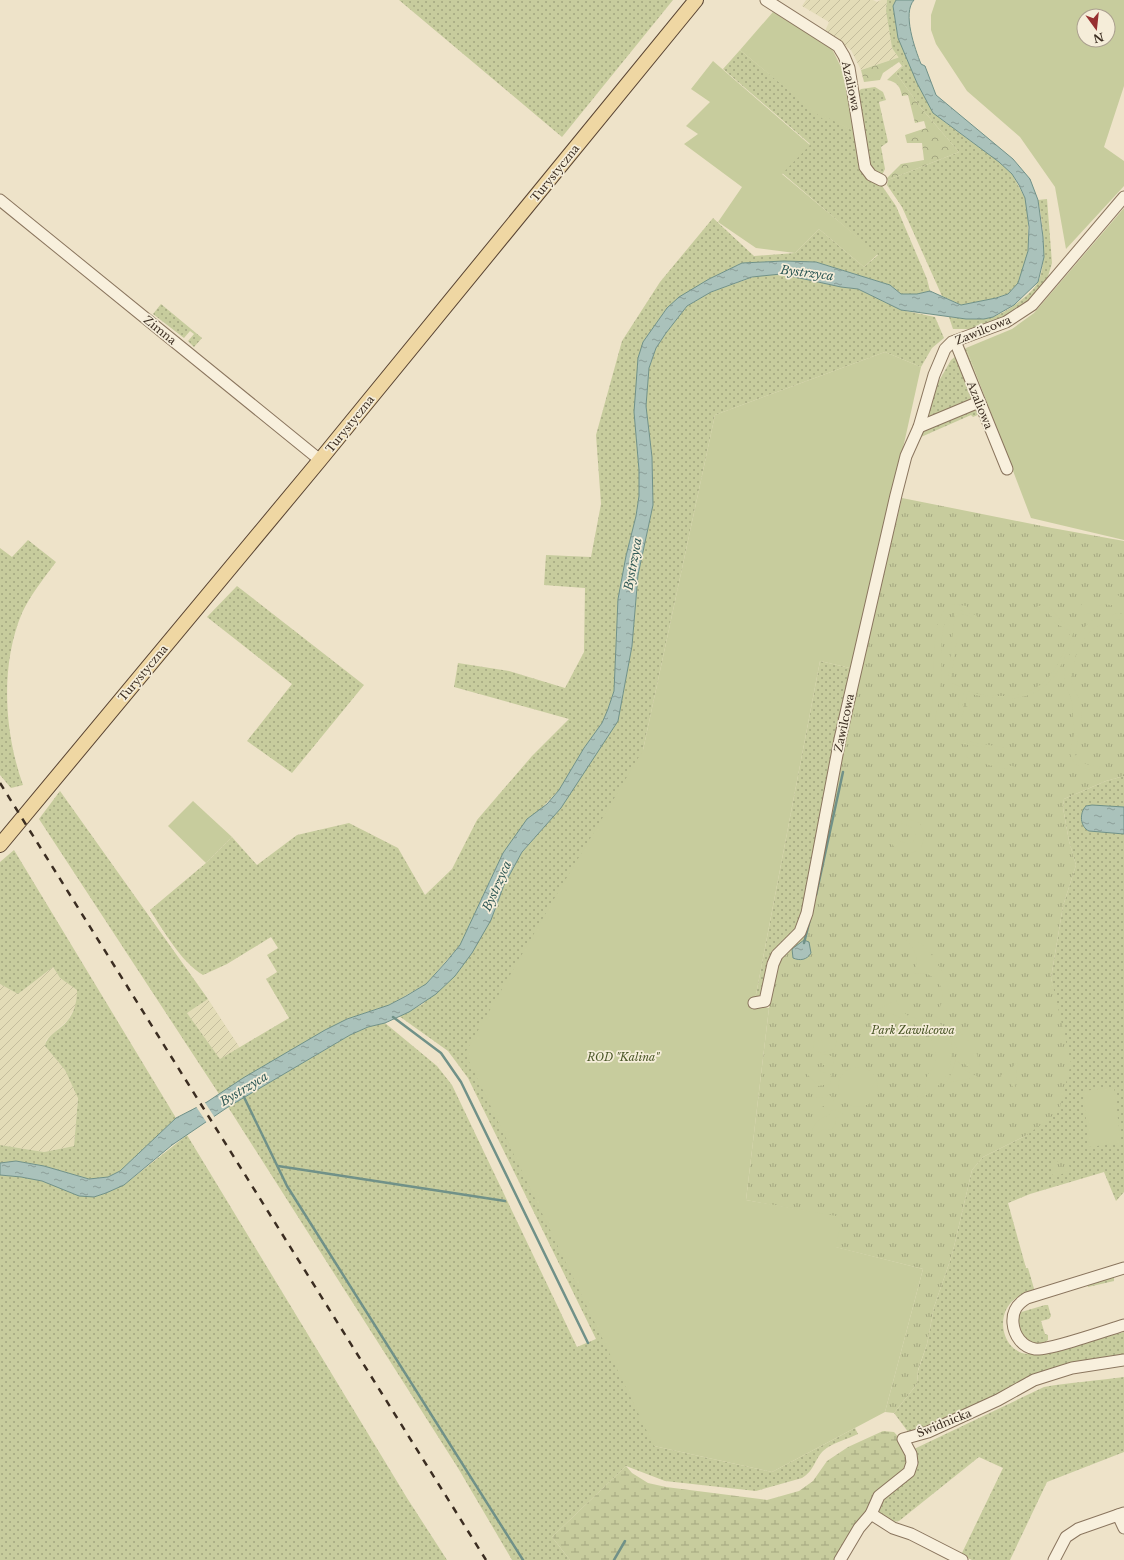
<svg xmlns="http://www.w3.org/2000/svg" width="1124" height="1560" font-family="'Libre Baskerville',serif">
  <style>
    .farmland { fill: url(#farmland-furrows) }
    .grass { fill: url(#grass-dots) }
    .forest { fill: url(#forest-crowns) }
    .wetland { fill: url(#wetland-marsh) }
    .park { fill: url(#park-tufts) }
    .garden { fill: #c7cc9d; fill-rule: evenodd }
    .water { fill: url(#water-ripples); stroke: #709188 }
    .pier { fill: #eee3c9 }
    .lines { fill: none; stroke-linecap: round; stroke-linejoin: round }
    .stream { stroke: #709188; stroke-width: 2.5 }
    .minor-casing { stroke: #8a755e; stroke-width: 13 }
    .major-casing { stroke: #584332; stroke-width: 16 }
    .minor { stroke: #f8f0dd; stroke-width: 11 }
    .major { stroke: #efd7a3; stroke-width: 14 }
    .rail { stroke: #3b2d21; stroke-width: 2.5; stroke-dasharray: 7 7; stroke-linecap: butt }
    .labels { text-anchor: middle; stroke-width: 3.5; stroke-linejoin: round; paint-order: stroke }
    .street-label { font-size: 11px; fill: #3b2d21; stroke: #f5edd9 }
    .park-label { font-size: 11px; font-style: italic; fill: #4b5728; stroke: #f5edd9 }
    .water-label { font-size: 12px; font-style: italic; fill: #315a57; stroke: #f5edd9 }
  </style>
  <defs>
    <pattern id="farmland-furrows" width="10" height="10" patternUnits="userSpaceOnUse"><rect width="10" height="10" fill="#e3dcb7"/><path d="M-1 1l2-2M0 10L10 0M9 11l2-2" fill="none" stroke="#c4bd9d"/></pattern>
    <pattern id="grass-dots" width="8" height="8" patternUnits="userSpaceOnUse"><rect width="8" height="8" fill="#c7cc9d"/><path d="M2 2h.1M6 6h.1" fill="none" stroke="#a3a680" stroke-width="1.8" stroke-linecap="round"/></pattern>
    <pattern id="forest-crowns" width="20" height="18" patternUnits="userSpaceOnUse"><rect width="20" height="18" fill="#c7cc9d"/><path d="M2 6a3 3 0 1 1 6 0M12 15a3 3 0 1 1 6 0" fill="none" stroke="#a3a680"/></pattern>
    <pattern id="wetland-marsh" width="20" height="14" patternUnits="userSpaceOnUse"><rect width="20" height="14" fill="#c7cc9d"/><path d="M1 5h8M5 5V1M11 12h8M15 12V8" fill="none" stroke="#a3a680"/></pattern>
    <pattern id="park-tufts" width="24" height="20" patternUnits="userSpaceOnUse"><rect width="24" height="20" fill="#c7cc9d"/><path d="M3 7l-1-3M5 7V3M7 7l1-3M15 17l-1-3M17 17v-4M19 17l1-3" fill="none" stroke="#a3a680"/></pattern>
    <pattern id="water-ripples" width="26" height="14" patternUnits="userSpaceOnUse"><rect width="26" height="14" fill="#aac2bb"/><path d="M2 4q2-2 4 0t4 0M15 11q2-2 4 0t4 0" fill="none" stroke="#8c9e98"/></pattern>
  </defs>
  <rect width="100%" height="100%" fill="#eee3c9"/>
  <g class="farmland">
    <polygon points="806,0 873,0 877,2 881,0 887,0 886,11 892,48 900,57 861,70 851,50 825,31 829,22 802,6"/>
    <polygon points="53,967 60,978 78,990 76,1005 68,1020 46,1040 45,1046 65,1070 78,1097 74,1146 44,1152 0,1145 0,984 18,994"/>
    <polygon points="208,999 240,1048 220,1059 187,1013"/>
  </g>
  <g class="grass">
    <polygon points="399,0 673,0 562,137"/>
    <polygon points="887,0 896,0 893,6 898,38 942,120 999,162 1012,174 1025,198 1028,213 1028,251 1024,269 1018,283 1008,294 988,300 961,305 942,296 902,207 887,185 888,180 959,152 921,108 896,73 904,65 892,48 886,11"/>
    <path d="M740,50L824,119L826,116L861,135L864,174L878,180L896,206L927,279L930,291L917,294H901L890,285L816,262L784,261L742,263L709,279L667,308L643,342L634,412L639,470V496L636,516L626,556L618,599L614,691L608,709L602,723L584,748L559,790L519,831L503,853L460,945L426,984L389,1005L347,1019L219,1094L39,819L60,791L208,999L187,1013L220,1059L289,1018L266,979L277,972L267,955L278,948L271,937L227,964L203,975C182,963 163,930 150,910L206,863L232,837L257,865L297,835L349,823L398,848L425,895L452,869L477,820L532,756L569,719L454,687L458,663L509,671L565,688L584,652L585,588L544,585L546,555L591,557L601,504L596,435L622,341L660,282L713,218L754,256L795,253L819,229L864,267L878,255L782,173L810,144L723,69Z"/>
    <polygon points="875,87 883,92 886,100 879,102 888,142 881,147 885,169 882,175 870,171 870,159 857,93 861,89"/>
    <path d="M1047,199L1052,263L1046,283L1019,311L975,329H953L949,317C963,319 978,320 992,317C1005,314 1032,294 1038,282C1048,261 1043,223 1038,200Z"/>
    <path d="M762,274H781L841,287L858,289L901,310L935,317L944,338L932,348L921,367L885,352L715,415L643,750L654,1446L772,1472L855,1428L858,1434C848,1439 831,1443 823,1451C814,1460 815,1470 802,1478L756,1491L665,1481L626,1466L552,1537L570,1560H512L458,1468L228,1107L350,1035L368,1027L385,1023L437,1066L452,1085L577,1347L596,1339L468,1078L448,1051L399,1016L423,1004L491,920L504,885L522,852L561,808L583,773L623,695L632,646L638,575L653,505L652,457L646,406L649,368L656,348L666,333L687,306L711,292Z"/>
    <polygon points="161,304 202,338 194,347 188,341 194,334 190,331 184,338 153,314"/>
    <polygon points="966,348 989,410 973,417 971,415 921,437 932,393 951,360"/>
    <path d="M28,540L56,562C44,578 31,594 22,613C0,665 4,732 23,785L11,788L0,775V548L12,557Z"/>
    <polygon points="237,586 364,685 292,773 247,741 292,684 207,617"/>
    <polygon points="820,661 854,669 804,915 762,997 755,1000"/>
    <path d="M1124,776V1192L1116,1201L1104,1172L1030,1194L1008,1203L1026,1268H1028L1035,1292C1029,1294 1020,1295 1015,1299C994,1314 1002,1353 1029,1354C1052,1355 1099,1338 1124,1332V1357L1075,1365L909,1433L894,1413L917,1384L918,1371L927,1344L934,1307L952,1255L972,1170L983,1157L1027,1135L1057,1010L1051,978L1063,906L1076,865L1069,841L1063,808L1064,799L1106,781Z"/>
    <path d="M14,850L176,1118L120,1171L108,1177L89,1179L44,1166L16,1161L0,1163V1145L44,1152L74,1146L78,1098L65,1070L45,1046C47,1034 61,1030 68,1020C75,1011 77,1001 77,990L60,978L53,967L18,994L0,984V862Z"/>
    <polygon points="187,1135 407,1498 447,1560 0,1560 0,1175 21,1177 42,1181 94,1197 124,1185"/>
    <polygon points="1114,1276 1114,1281 1088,1287 1087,1284"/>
    <path d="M1045,1305H1048L1051,1316L1049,1319L1041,1321L1045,1334L1048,1335V1340L1042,1345C1020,1341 1020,1334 1018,1313Z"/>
    <path d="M1124,1377V1452L1047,1482L1010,1560H972L961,1555L1003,1468L979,1457L899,1521L889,1523L880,1517L877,1510L912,1450L1044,1387C1071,1382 1097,1381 1124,1377Z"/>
  </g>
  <path class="forest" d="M900,57L904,65L896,73L921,108L959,152L888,180L886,179L901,164L924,160L922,143H907L905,135L926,128L924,121L915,123L908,95L902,96C900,86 897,82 887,80L902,66L899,62L883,73L880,80L864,82L861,70Z"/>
  <polygon class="wetland" points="883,1431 894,1432 901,1440 910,1465 837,1560 570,1560 552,1537 626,1466 632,1473 648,1483 666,1487 767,1500 799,1491 813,1481 827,1461 848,1447"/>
  <g class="park">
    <polygon points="902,498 1052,528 1124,541 1124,776 1106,781 1064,799 1063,808 1069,841 1076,865 1063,906 1051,978 1071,1063 1059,1111 1027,1135 983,1157 972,1170 952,1255 934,1307 927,1344 918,1370 917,1384 894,1413 885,1412 923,1269 835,1247 841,1218 746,1200 769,1008 776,968 780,956 802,935 860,669"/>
    <polygon points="1066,1157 1071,1171 1053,1177 1050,1165"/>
  </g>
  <g class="garden">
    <path d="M936,0H1124V86L1104,147L1124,161V186L1066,249L1055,187L1020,137L967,91L936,44L931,30V15ZM1084,16H1108V40H1084Z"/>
    <polygon points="773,12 831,47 843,71 855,132 826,117 824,120 740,50"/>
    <polygon points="713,61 810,145 782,174 878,254 864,267 819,229 795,253 756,248 718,222 742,187 684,144 698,134 686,126 710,102 691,89"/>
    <polygon points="1124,208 1124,540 1031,518 966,348 1012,329 1034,313"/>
    <polygon points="885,352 921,367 854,669 820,661 754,1005 769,1008 746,1200 842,1217 836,1247 923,1269 885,1412 772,1472 654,1446 465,1053 554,899 643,750 715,415"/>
    <polygon points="1111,593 1116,593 1120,597 1120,602 1116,606 1104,604 1097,606 1094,612 1084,615 1081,606 1084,601 1101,601"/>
    <path d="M952,604L967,606L966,608H954C936,627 943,657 941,681C940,694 937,708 935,721H929C931,711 933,700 934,690C935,668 929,616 952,604Z"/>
    <path d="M1041,605L1049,606L1062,622L1072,626L1074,630C1058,690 1033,708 971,694L969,707L972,714L970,715L966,703L968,691C979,695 990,696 1001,696C1044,697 1060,668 1071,631L1056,624L1053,621L1054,619L1046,611L1042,613L1034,608Z"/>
    <path d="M959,610L976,615L978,618L976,619L960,613L957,615V638L951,680L952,683L965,689L962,699L964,713L962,714L967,722H965C957,714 958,700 960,690L950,686L948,681L955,612Z"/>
    <path d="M1124,613V620C1097,618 1078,639 1074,664C1073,669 1071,674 1071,679C1072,689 1080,696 1081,705C1084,721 1078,739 1075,754C1081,765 1090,765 1101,767C1094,773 1076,768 1072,759C1068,751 1072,747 1073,739C1075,732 1074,724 1073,717C1073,711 1073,705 1071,699C1069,693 1066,688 1065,682C1063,665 1077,631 1091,621C1100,615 1114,614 1124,613Z"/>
    <polygon points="954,739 1007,748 1002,750 956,743"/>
    <path d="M965,755L1016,767L1022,770C1004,770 981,764 964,756Z"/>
    <polygon points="193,801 232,837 206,863 168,826"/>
    <path d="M906,818L920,823L925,835L921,848C905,861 886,847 890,829L895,827L902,828L898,836L900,841L907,844L913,842L916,836C915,828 908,825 901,823L902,821Z"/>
    <path d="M904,939C925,938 933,957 943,973L937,980L926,973L913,974C920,961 916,947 904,939Z"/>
    <path d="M945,977L950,994L946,1011L947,1017L965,1038L975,1047L982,1074C945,1062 966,1032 933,1015C944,1006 945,994 939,983Z"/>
    <path d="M896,1000C910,1031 925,1009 943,1026C949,1032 952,1040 952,1048C953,1076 935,1095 910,1102L911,1100C927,1092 924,1094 927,1077C927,1074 932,1070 934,1067C940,1054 932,1037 922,1028L888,1012L867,1015Z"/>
    <polygon points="832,1037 837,1041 835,1049 821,1053 814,1050 813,1042 821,1040 823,1044 825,1044 825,1039"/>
    <polygon points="823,1054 832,1056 834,1062 833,1066 823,1065 820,1060"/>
    <polygon points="956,1059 965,1070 978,1077 946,1083 952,1072"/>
    <polygon points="1018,1061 1015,1089 1008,1081 1000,1076 1010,1070"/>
    <polygon points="813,1066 818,1067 821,1072 829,1073 831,1075 830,1084 818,1086 807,1074 808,1068"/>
    <circle cx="858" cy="1087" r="20"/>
    <polygon points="1114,1087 1121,1143 1089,1147 1083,1091"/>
    <path d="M830,1095L834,1101L832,1106H823L815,1112L803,1110L801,1105C809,1093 811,1098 821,1098C824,1098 827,1095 830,1095Z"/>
    <path d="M833,1109L843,1113L842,1117L835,1118L836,1123L832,1129L822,1130L817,1134L814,1135L812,1131C814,1124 820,1117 828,1116Z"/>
  </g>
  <g class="water">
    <path d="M896,0H914C902,13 915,49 921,64L925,66L936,95L1013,159L1030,179L1038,200L1043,237L1044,257L1038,282L1014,305L993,317L984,319H966L901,310L858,289L841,287L781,274L752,277L711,292L687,306L666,333L656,348L649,368L646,406L652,457L653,505L638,575L632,646L618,721L561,808L522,852L504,885L491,920L472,953L455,976L436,994L409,1012L385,1023L368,1027L350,1035L228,1107L172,1145L124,1185L106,1193L94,1197L79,1196L42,1181L21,1177L0,1175V1163L16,1161L44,1166L89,1179L108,1177L120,1171L176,1118L207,1102L243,1078L325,1030L347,1019L389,1005L406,996L426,984L446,962L460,945L503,853L527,819L547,804L559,790L584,748L602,723L608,709L614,691L618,599L626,556L636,516L639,496V470L634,412L638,358L643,342L667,308L679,297L709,279L742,263L784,261L816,262L890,285L901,294H917L930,291L961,305L996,298L1008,294L1018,283L1028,251L1029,227L1025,198L1019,185L1012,174L999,162L933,113L917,83L898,38L893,6Z"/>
    <path d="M1092,805L1124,807V834L1089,831C1080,827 1079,813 1086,806Z"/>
    <path d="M804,940L809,942L811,953C807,960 800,961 793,958L792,949Z"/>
  </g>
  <polygon class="pier" points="204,1101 215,1118 207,1123 195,1105"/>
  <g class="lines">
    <g class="stream">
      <polyline points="816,895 843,772"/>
      <polyline points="804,943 810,919"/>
      <polyline points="393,1017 441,1053 461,1082 588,1343"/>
      <polyline points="243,1095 287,1186 523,1560"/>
      <polyline points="278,1166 505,1201"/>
      <polyline points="614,1560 625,1541"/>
    </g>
    <defs>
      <g id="minor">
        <polyline points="766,0 838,46 844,56 849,68 865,167 871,175 881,180"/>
        <polyline points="0,200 320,460"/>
        <polyline points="955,341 1007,469"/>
        <polyline points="919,427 979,402"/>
        <polyline points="754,1003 765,1001 773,964 777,955 800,932 807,913 840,739 896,495 906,456 919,427 934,375 945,349 952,342 1006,322 1032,305 1124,197"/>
        <path d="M1124,1268L1027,1298C1017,1304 1012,1311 1013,1323C1014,1335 1022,1347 1035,1349C1048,1351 1107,1330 1124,1325"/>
        <polyline points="871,1514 893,1528 911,1534 962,1560"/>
        <polyline points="1118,1515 1124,1528"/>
        <polyline points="840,1560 859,1528 871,1514 879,1496 909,1472 912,1463 911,1454 903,1439 928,1432 998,1400 1034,1380 1072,1368 1124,1360"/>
        <polyline points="1054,1560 1066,1537 1078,1529 1124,1513"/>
      </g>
      <polyline id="major" points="0,845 320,460 696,0"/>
    </defs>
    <use href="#minor" class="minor-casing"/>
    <use href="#major" class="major-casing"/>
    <use href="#minor" class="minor"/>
    <use href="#major" class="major"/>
    <polyline class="rail" points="0,783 486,1560"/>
  </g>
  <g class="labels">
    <g class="street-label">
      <text transform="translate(851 86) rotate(78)" y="4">Azaliowa</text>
      <text transform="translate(555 173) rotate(-51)" y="4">Turystyczna</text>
      <text transform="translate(160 330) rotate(39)" y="4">Zimna</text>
      <text transform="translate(983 330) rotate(-22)" y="4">Zawilcowa</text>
      <text transform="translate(980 405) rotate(68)" y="4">Azaliowa</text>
      <text transform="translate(350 424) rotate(-51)" y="4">Turystyczna</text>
      <text transform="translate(143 673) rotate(-50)" y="4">Turystyczna</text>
      <text transform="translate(844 723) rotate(-78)" y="4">Zawilcowa</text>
      <text transform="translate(944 1423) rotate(-22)" y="4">Świdnicka</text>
    </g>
    <g class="park-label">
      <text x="913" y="1034">Park Zawilcowa</text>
      <text x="623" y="1061">ROD "Kalina"</text>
    </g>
    <g class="water-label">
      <text transform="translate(807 273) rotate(7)" y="4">Bystrzyca</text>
      <text transform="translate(633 564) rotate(-80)" y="4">Bystrzyca</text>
      <text transform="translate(497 886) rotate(-66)" y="4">Bystrzyca</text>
      <text transform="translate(244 1089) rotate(-31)" y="4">Bystrzyca</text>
    </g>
  </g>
  <g transform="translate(1096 28) rotate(165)"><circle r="19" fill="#f5edd9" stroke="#aba08f"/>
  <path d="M0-3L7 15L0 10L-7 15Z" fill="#973031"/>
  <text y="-6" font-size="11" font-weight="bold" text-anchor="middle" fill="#3b2d21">N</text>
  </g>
</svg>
